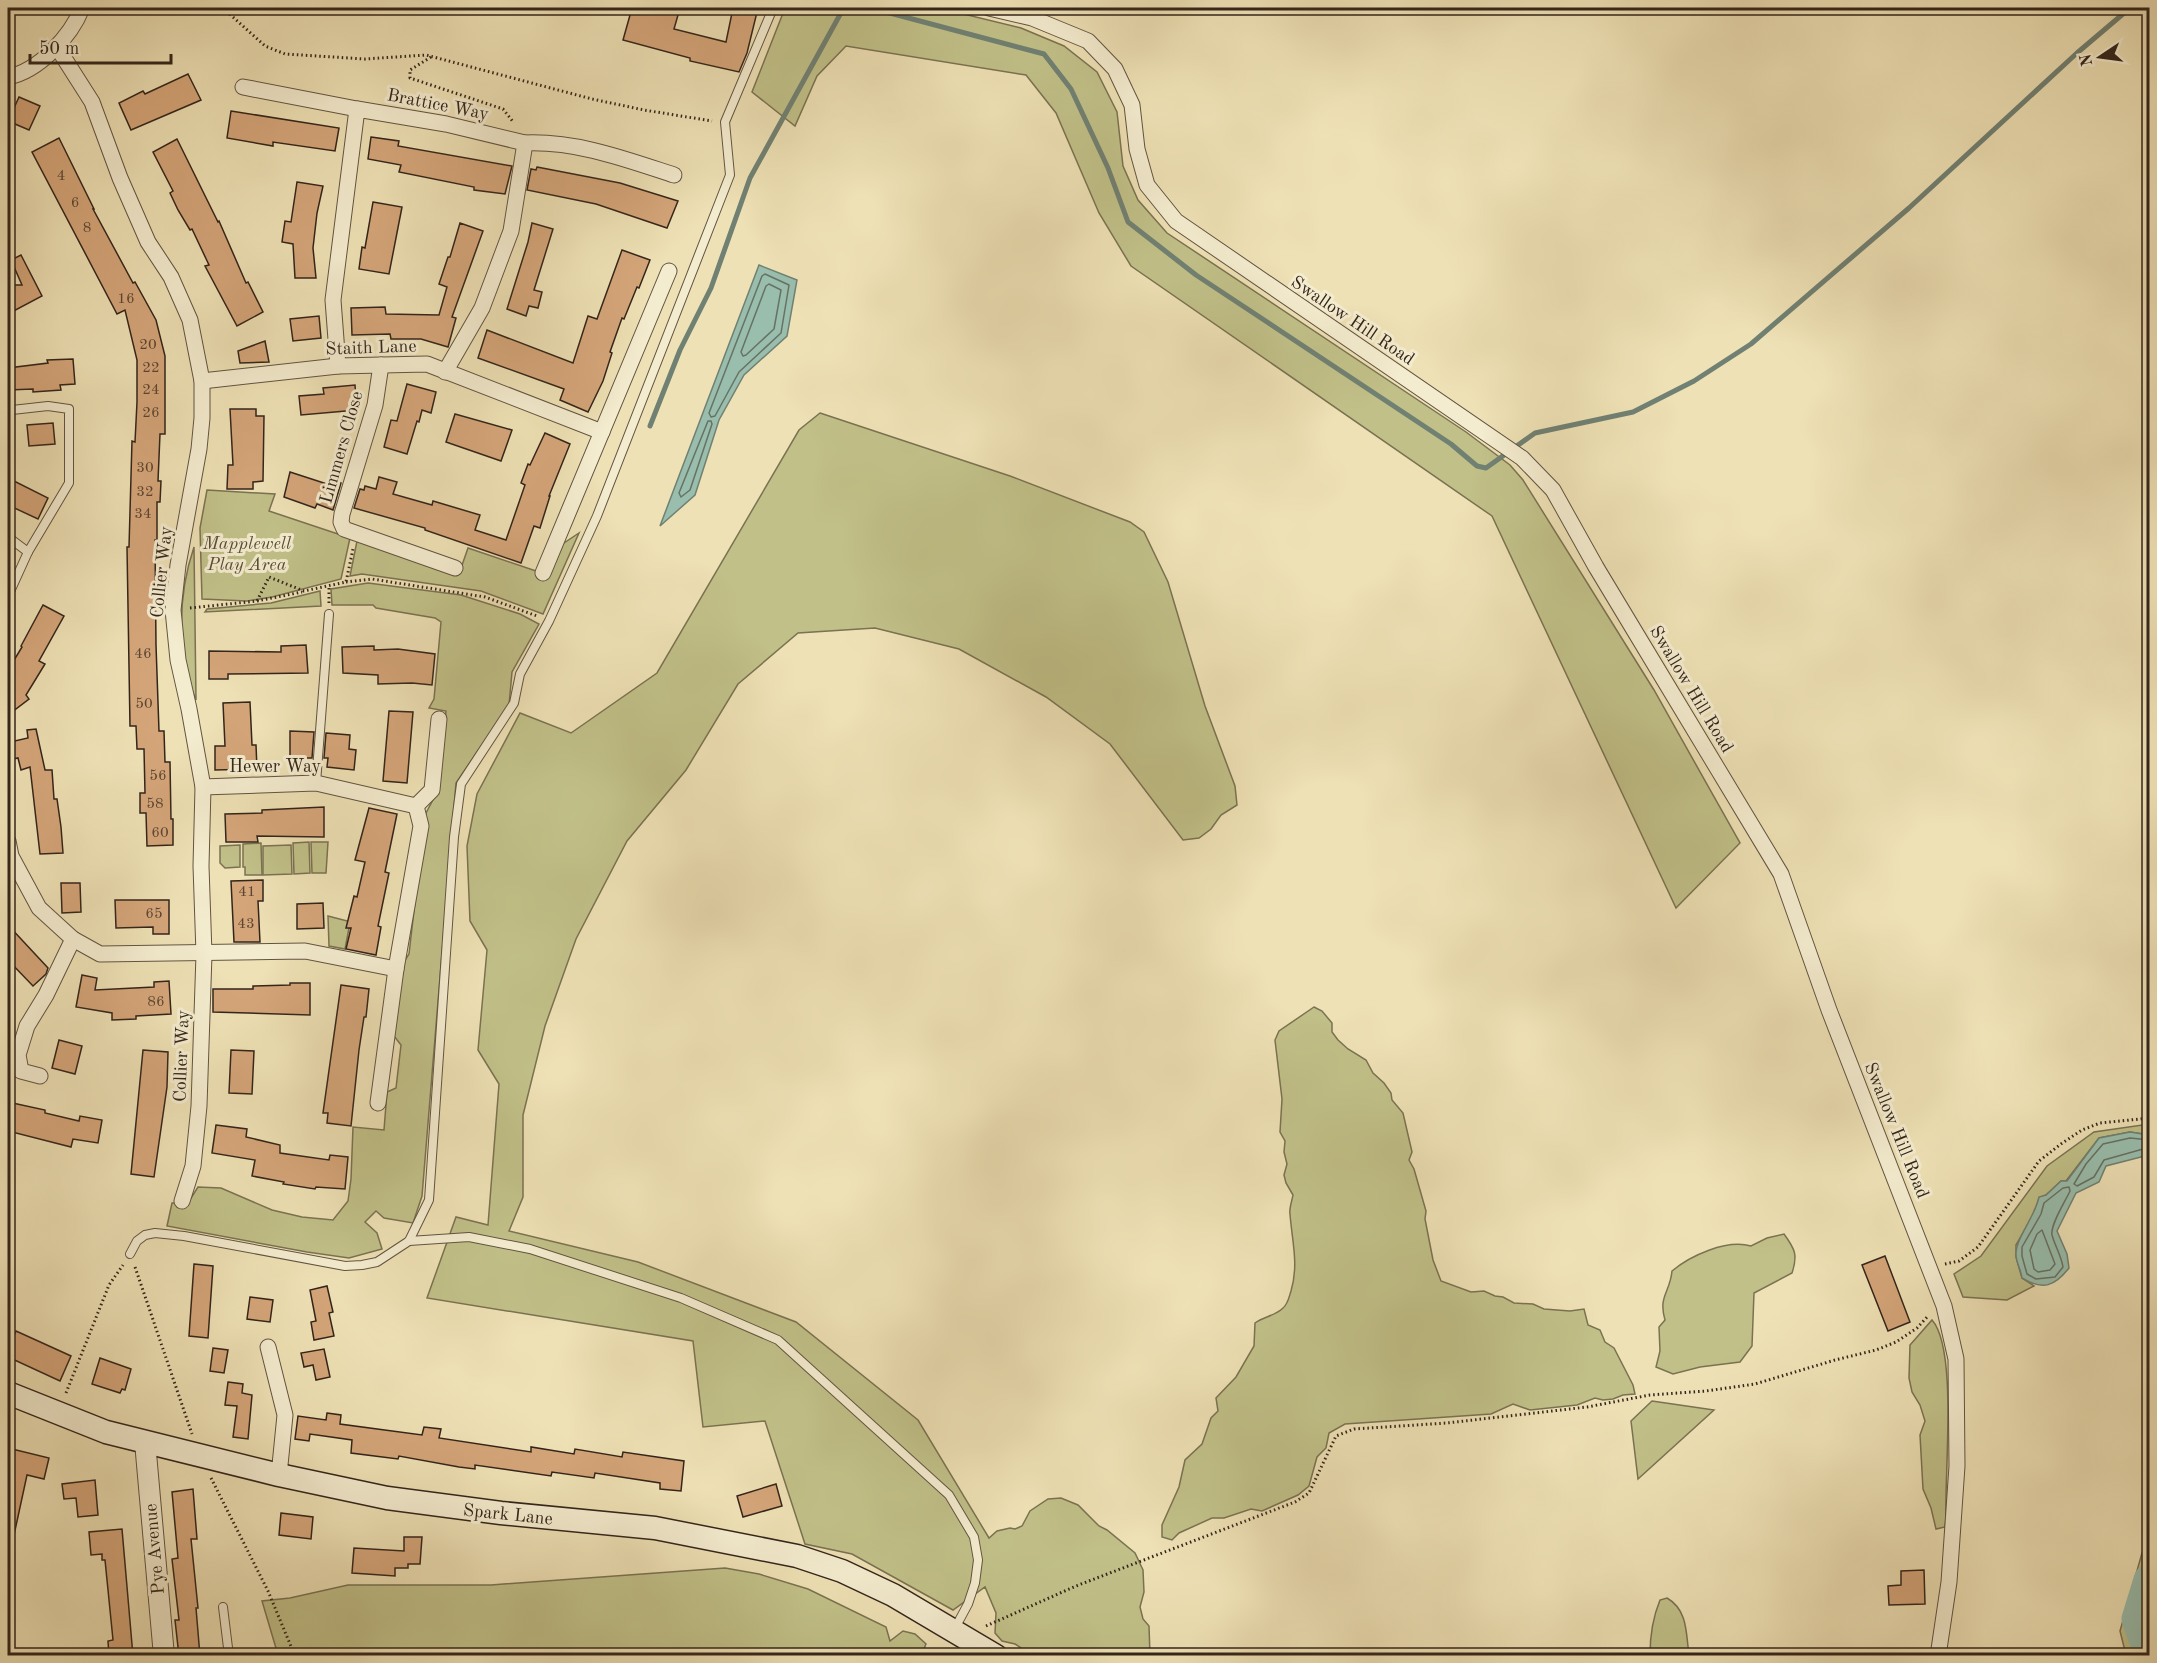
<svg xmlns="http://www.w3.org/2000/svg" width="2157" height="1663" font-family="'Old Standard TT',serif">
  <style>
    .green { fill: #c1c088; stroke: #7a7252; stroke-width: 1.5 }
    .water { fill: #99bead; stroke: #708173; stroke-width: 1.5 }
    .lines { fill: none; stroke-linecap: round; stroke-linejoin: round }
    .shore { stroke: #667264; stroke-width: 1.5 }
    .stream { stroke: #708173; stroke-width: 5 }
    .river { stroke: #99bead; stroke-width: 33 }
    .building { fill: #d4a579; stroke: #33251b; stroke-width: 1.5 }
    .service-casing { stroke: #625442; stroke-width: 10 }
    .minor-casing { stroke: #625442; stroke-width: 17 }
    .tertiary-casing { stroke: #625442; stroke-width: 22 }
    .secondary-casing { stroke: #33251b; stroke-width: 25 }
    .path { stroke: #33251b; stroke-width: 3; stroke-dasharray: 1.5 3; stroke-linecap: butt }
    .service { stroke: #f4eccf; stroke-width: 8 }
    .minor { stroke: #f4eccf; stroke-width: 15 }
    .tertiary { stroke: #f4eccf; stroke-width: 20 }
    .secondary { stroke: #f4eccf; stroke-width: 22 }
    .labels { text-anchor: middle; stroke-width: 6; stroke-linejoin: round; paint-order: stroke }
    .number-label { font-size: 15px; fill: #5b4532 }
    .street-label { font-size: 18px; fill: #33251b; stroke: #f4eccf }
    .park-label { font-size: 18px; font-style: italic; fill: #564c36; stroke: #f4eccf }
  </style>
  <rect width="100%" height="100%" fill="#eee1b5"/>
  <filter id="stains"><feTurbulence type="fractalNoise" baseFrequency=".00333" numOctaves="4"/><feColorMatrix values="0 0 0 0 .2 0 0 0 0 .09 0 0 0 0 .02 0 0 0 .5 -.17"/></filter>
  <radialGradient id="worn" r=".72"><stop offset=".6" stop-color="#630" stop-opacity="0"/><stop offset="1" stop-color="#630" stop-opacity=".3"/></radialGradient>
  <g class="green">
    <polygon points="785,8 939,8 1021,28 1064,46 1097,72 1117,112 1123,166 1138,200 1167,233 1466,432 1510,465 1523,480 1654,690 1740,843 1676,908 1492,516 1131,266 1099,213 1056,113 1026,75 846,46 817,76 795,126 752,92"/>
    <polygon points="820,413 1010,476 1130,522 1144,532 1168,582 1205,706 1235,786 1237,805 1221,815 1211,829 1199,838 1183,840 1110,744 1046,697 959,649 875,628 798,633 738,684 686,770 627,841 576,939 545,1026 523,1115 523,1197 509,1231 638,1262 796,1322 918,1420 989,1538 997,1531 1010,1528 1015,1529 1022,1526 1030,1511 1048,1499 1061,1498 1078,1505 1099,1526 1107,1530 1135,1553 1143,1570 1144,1592 1140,1607 1143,1619 1149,1626 1150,1655 1032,1655 1015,1644 1002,1641 995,1633 996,1613 985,1587 953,1610 852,1554 805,1544 765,1421 703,1427 693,1341 427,1298 456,1217 488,1225 499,1084 478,1050 487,950 470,921 467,846 477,794 520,713 571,733 657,673 799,430"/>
    <polygon points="207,490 275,494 269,511 350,538 341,579 272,597 247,601 202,599 200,528"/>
    <polygon points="579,533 543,614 481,591 362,574 350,576 358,536 460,571 468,548 542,573 555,549"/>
    <path d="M194,547L196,700C176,653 178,594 194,547Z"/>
    <polygon points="368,583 461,595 520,614 539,624 512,672 509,705 456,783 422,1196 413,1223 384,1218 376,1211 365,1222 377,1233 382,1249 349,1258 307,1252 167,1226 172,1203 188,1203 198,1187 221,1188 272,1210 302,1217 333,1220 348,1201 351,1179 353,1127 384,1130 387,1092 396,1088 401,1045 394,1036 402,965 409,954 425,815 437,792 446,711 429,708 434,699 441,622 435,618 376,608 373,605 332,605 331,589"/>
    <polygon points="320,591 321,606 205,612 207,609 271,603"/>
    <polygon points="309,842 310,873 294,874 293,843"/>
    <polygon points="311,842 328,842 326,873 312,873"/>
    <polygon points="261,843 262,875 245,875 245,867 243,867 243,844"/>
    <polygon points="240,845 240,867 225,868 220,863 220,846"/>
    <polygon points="291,845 292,874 263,875 263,846"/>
    <polygon points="328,916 359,924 358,930 349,928 345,949 329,946"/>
    <path d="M1314,1007L1322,1011L1332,1023V1032L1338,1040L1348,1049L1366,1060L1373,1073L1384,1083L1391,1093L1392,1100L1403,1113L1412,1152L1409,1160L1414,1169L1426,1211L1425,1219L1433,1260L1441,1281L1471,1292L1484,1291L1495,1296L1503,1297L1514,1303L1533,1304L1544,1309L1570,1311L1584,1309L1588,1325L1600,1330L1605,1342L1614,1348L1633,1385L1635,1394L1623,1395L1613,1399L1603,1400L1595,1398L1577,1405L1530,1410L1513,1404L1491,1414L1345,1424L1329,1433L1326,1448L1317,1457L1309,1486L1298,1495L1262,1511L1251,1509L1224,1518H1212L1179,1533L1172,1540L1162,1537V1525L1179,1487L1185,1460L1202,1444L1211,1418L1218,1411L1216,1398L1236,1377L1254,1346L1255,1323C1265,1316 1275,1316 1283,1308C1288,1304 1289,1297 1291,1291C1299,1264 1292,1241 1290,1214C1289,1208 1292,1201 1293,1195L1286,1183L1284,1175L1287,1164L1284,1152L1285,1141L1280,1132L1282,1099L1275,1040L1279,1031Z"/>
    <polygon points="2149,1124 2149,1135 2130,1132 2099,1138 2066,1181 2061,1181 2046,1195 2039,1198 2035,1212 2016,1245 2016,1257 2022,1278 2034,1286 2007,1300 1963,1297 1954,1274 1981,1256 2047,1166 2094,1132"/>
    <path d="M1784,1234C1795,1249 1798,1255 1792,1273L1754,1293L1752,1346L1740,1362L1700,1367L1673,1374L1656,1367L1660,1351L1659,1327L1665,1320C1658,1296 1670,1293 1672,1271C1690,1256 1726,1239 1751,1246L1767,1238Z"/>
    <path d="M1932,1320C1958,1349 1944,1476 1946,1518L1945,1527L1936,1529L1931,1508L1923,1489L1920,1435L1925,1421L1920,1405L1912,1392L1909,1378L1910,1345Z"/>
    <polygon points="1652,1401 1714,1410 1638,1479 1631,1421"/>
    <polygon points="2149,1550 2149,1655 2126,1655 2120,1631 2142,1553"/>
    <polygon points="725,1568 759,1574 808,1589 886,1627 890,1641 903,1631 915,1634 926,1644 921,1656 278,1655 262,1601 290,1598 348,1585 491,1585"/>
    <path d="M1667,1598C1688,1610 1686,1634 1689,1655H1650C1650,1637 1653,1617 1660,1600Z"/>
  </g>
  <g class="water">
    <polygon points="759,265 797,280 787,336 744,375 719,420 695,495 660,526"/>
    <path d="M2130,1132L2149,1135V1155L2106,1166L2099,1182L2076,1193L2057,1231L2067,1254L2069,1268C2055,1286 2043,1291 2022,1278C2021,1270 2016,1262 2016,1255C2015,1239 2035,1217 2039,1197L2046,1195L2061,1181H2067L2099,1138Z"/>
  </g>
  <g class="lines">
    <g class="shore">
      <polygon points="765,274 789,285 781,333 739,372 715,416 711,417 709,413 762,276"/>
      <polygon points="769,284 781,290 774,329 746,355 743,356 741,352 766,286"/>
      <polygon points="708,421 711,421 712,424 690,490 681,497 679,493"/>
      <polyline points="2150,1140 2130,1138 2103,1144 2086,1164 2074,1184 2077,1186 2094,1177 2104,1160 2143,1149 2150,1149"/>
      <path d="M2063,1188L2069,1187L2070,1191C2066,1200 2050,1225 2052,1235C2055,1246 2061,1255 2063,1267L2055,1277L2036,1279L2027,1274L2022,1256V1247L2041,1214L2044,1203Z"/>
      <polygon points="2042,1230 2055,1264 2050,1270 2038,1272 2034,1269 2030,1250 2037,1234"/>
    </g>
    <g class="stream">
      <polyline points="871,8 1044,54 1071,89 1108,168 1128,222 1196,275 1451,444 1477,466 1486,468 1535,433 1633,412 1694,381 1751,344 1909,208 2077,53 2130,8"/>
      <polyline points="650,426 680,350 711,288 750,178 842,11 851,8"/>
    </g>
    <polyline class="river" points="2150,1580 2138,1619 2150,1652"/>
  </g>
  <g class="building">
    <polygon points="632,8 680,8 674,29 726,42 733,8 758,8 747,53 739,72 690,61 690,58 623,40"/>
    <polygon points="188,74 201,100 131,130 119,103 143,91 145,94"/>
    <polygon points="19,97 40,106 29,130 8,121"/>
    <polygon points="231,111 339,128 335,151 273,142 273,146 227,138"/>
    <polygon points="371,137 399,141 398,146 512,166 505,194 474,190 474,187 399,172 401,165 368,159"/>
    <polygon points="59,138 94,209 93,209 133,283 135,282 156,320 165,356 165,434 160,434 158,481 161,481 160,502 157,502 157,540 155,540 156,645 159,731 164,731 165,762 170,762 171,819 173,819 173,845 147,846 146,813 140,813 140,793 145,793 144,749 137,749 136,726 130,726 127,547 129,547 132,441 135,442 137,402 137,360 125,310 117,314 32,152"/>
    <polygon points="177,139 218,222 219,221 246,283 248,282 263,312 237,326 205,266 209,265 192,229 190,230 178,210 170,193 173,191 153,152"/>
    <polygon points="537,167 620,183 678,201 667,228 596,204 527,190 531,169 536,170"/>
    <polygon points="297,182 323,186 317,213 313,248 316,278 295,278 293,244 282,242 285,221 291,222"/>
    <polygon points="373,202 402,207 389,274 359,269 362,247 365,248"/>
    <polygon points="460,223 483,231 452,317 456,318 448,347 421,339 391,339 390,334 352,335 351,308 385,307 386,314 439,315 447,287 439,284 448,257 450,257"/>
    <polygon points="532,223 553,229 534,290 542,292 538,308 529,306 526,316 507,309 528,242"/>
    <polygon points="622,250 650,260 639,288 637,287 624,319 622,318 610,352 612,353 603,381 588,412 560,400 564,389 478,358 487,330 573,363 588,316 597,319"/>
    <polygon points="21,255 42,296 8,314 8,285 22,285 11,260"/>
    <polygon points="319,316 321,338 293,341 290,319"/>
    <polygon points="265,341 269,362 240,363 238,351"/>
    <polygon points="73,359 75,384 60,385 61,390 33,392 33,389 8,390 8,368 48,363 47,360"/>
    <polygon points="407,384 436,392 431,413 422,410 419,422 417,421 407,454 384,447 391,420 397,421"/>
    <polygon points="355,385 357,410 301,415 299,396 324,394 323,388"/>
    <polygon points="230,409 256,409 256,416 264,416 263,481 253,482 253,489 227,489 228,465 233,465"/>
    <polygon points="455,414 512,430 501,461 446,442"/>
    <polygon points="53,423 55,444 29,446 27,425"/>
    <polygon points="545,433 570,444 549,496 550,496 540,528 534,526 521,563 425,530 425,528 354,508 360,489 364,490 365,486 376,489 379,477 397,482 393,494 432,505 433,501 480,515 475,530 506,540 525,485 521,483 528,464 530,465"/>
    <polygon points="290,472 327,484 329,478 341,483 333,510 317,504 315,508 284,497"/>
    <polygon points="8,478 48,498 38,519 8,505"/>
    <polygon points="43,605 64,616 39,661 45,664 26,695 29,699 8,715 8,670 22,647 21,646"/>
    <polygon points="306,645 308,673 228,674 228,679 209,679 209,651 281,652 281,646"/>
    <polygon points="374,646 374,650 398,649 435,654 432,685 412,683 378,684 378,675 343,673 342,647"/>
    <polygon points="250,702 252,745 256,745 257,769 215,770 215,746 225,746 223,703"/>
    <polygon points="389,711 413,712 407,783 383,781"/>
    <polygon points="36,729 45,770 52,770 54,799 57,799 61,827 63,853 40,854 30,767 21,770 18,758 13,759 10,742 28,738 27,730"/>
    <polygon points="290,731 314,732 312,758 290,758"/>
    <polygon points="326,733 350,735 349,749 356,750 354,770 327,767 328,758 324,758"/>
    <polygon points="324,807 324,837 257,836 258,842 226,842 225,814 262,813 262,810"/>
    <polygon points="369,808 397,814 385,872 389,873 378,926 381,927 376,955 346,949 351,928 346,928 354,896 357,897 365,862 355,860"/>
    <polygon points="263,880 263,901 258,901 260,942 234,942 231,881"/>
    <polygon points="61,883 80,883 81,912 62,913"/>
    <polygon points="115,900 169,900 169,934 153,934 153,927 116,928"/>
    <polygon points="323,903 324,928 297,929 297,904"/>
    <polygon points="8,925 48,968 46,974 33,986 8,960"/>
    <polygon points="82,975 97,978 95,990 154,987 154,982 169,981 171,1014 136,1016 136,1019 112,1020 112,1013 76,1007"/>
    <polygon points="290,983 310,983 310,1015 213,1012 213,989 253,989 253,986 290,985"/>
    <polygon points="341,985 369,989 366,1017 364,1017 359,1050 351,1126 327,1123 328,1113 323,1113"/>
    <polygon points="59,1040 82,1046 75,1074 52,1068"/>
    <polygon points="143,1050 168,1052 167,1087 154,1177 131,1174"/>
    <polygon points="231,1050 254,1051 252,1094 229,1093"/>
    <polygon points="8,1102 45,1110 45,1113 79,1121 80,1116 102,1120 98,1143 73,1139 71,1147 8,1131"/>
    <polygon points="216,1125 247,1129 246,1137 280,1145 280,1153 329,1160 330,1155 348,1157 345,1189 316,1187 315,1189 283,1184 284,1182 252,1176 255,1160 212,1153"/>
    <polygon points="1885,1256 1910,1322 1888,1331 1862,1265"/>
    <polygon points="194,1264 213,1266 208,1338 189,1336"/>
    <polygon points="327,1286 333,1312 329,1313 334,1336 314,1340 311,1322 316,1321 310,1290"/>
    <polygon points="250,1297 273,1300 270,1322 247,1319"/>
    <polygon points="16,1331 71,1356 60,1381 8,1357 8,1350"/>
    <polygon points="213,1348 228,1350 224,1373 210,1371"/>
    <polygon points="324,1349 330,1377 316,1380 313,1365 304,1367 301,1353"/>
    <polygon points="100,1358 131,1369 125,1390 122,1389 120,1393 92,1384"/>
    <polygon points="228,1382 243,1384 242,1393 252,1395 248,1439 233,1437 237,1406 225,1405"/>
    <polygon points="327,1413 341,1415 340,1424 422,1435 424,1427 441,1429 439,1438 531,1452 531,1447 574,1454 575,1449 622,1457 623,1452 684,1461 681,1491 660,1489 660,1483 595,1473 594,1478 552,1472 551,1476 475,1465 475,1469 459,1467 399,1456 398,1459 351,1453 352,1440 310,1434 309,1441 295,1439 298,1416 326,1420"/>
    <polygon points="8,1448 49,1458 44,1479 27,1475 14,1535 8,1534"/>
    <polygon points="95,1480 98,1515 78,1517 76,1498 64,1499 62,1484"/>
    <polygon points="776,1484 782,1506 743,1517 737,1496"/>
    <polygon points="193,1489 197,1539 191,1539 198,1608 196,1608 200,1656 179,1656 175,1620 179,1620 172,1559 178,1558 172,1492"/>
    <polygon points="281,1513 313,1517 311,1539 279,1535"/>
    <polygon points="122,1529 133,1656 109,1656 108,1641 113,1640 105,1560 102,1560 102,1554 91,1555 89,1532"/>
    <polygon points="404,1537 422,1537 420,1564 408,1564 408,1568 395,1568 395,1576 352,1573 354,1548 404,1551"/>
    <polygon points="1924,1570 1925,1604 1889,1605 1888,1586 1901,1585 1901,1571"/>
  </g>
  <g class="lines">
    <defs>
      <g id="service">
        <polyline points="12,410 48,406 69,409 69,483 28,552"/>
        <polyline points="8,537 28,552 8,596"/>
        <polyline points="316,783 329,614"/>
        <polyline points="409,1241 469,1237 530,1249 681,1298 778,1340 949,1495 974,1537 978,1560 975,1583 968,1604 954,1630"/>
        <polyline points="130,1254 137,1241 145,1235 155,1233 184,1236 345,1266 362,1265 377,1262 409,1241 429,1200 454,837 461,784 514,703 520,674 549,621 597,516 730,175 725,122 773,8"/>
        <polyline points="223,1607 229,1656"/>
      </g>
      <g id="minor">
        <polyline points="989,8 1032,18 1088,41 1115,69 1132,105 1137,149 1147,185 1176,221 1522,458 1553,490 1596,567 1781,874 1829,1010 1944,1306 1956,1359 1957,1466 1949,1582 1938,1656"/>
        <polyline points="57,47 92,102 120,178 148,242 171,277 190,320 202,381 202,418 199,449 178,565 173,610 178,660 189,709 203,787 201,866 204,954 199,1106 193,1166 182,1201"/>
        <path d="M8,77C39,71 71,36 82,8"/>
        <polyline points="243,87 357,109"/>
        <path d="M525,143C577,141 625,159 674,175"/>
        <polyline points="381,365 375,405 342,514 341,522 344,529 455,568"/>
        <polyline points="338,366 333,300 357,109 446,124 525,143 511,231 482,308 445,372"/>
        <polyline points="202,381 338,366 427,364 602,432"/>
        <polyline points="543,573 669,271"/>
        <polyline points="203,787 316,783 416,806 421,826 396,969 378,1103"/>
        <polyline points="416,806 432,790 439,719"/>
        <polyline points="8,841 11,856 39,908 73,939 100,954 305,951 396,969"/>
        <polyline points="40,1076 21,1071 18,1055 27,1026 46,995 73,939"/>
        <polyline points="268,1347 285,1415 279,1475"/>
      </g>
      <polyline id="tertiary" points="145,1442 164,1656"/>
      <polyline id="secondary" points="8,1393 106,1432 279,1475 387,1498 501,1513 655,1528 797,1556 842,1571 893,1595 996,1656"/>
    </defs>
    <use href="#service" class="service-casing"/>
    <use href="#minor" class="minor-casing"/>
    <use href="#tertiary" class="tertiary-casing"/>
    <use href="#secondary" class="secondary-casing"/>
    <g class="path">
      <polyline points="223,8 265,46 285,54 365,59 426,55 592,99 644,110 712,121"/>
      <polyline points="431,57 410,70 410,78 503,109 514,123"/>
      <polyline points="346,582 372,579 485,597 537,616"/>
      <polyline points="257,601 302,592"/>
      <polyline points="329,603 329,586"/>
      <polyline points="190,608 257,601 269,577 304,591 346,582 353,549"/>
      <polyline points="1945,1264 1959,1261 1978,1247 2039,1161 2061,1144 2082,1130 2100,1123 2150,1118"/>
      <polyline points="135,1267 192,1434"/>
      <polyline points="66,1393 109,1285 123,1265"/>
      <polyline points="211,1478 268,1591 295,1656"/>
      <polyline points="986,1626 1076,1586 1295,1502 1309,1493 1336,1436 1354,1429 1447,1423 1587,1407 1650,1395 1706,1391 1755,1384 1835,1360 1876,1350 1896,1342 1917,1328 1928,1316"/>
    </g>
    <use href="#service" class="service"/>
    <use href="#minor" class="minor"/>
    <use href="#tertiary" class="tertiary"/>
    <use href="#secondary" class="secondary"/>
  </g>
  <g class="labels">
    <g class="number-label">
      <text x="61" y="180">4</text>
      <text x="75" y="207">6</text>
      <text x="87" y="232">8</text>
      <text x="126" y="303">16</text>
      <text x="148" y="349">20</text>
      <text x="151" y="372">22</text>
      <text x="151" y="394">24</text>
      <text x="151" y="417">26</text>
      <text x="145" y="472">30</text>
      <text x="145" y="496">32</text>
      <text x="143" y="518">34</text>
      <text x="143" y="658">46</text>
      <text x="144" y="708">50</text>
      <text x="158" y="780">56</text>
      <text x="155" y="808">58</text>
      <text x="160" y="837">60</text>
      <text x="247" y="896">41</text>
      <text x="154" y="918">65</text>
      <text x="246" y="928">43</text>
      <text x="156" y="1006">86</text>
    </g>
    <g class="street-label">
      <text transform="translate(438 104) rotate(11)" y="6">Brattice Way</text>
      <text transform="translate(1353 320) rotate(34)" y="6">Swallow Hill Road</text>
      <text transform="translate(371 347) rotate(-2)" y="6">Staith Lane</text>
      <text transform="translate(341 447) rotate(-74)" y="6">Limmers Close</text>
      <text transform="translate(161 572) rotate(-84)" y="6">Collier Way</text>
      <text transform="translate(1692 689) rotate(59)" y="6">Swallow Hill Road</text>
      <text x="275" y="772">Hewer Way</text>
      <text transform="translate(181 1056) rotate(-88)" y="6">Collier Way</text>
      <text transform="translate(1897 1130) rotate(68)" y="6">Swallow Hill Road</text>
      <text transform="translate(508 1514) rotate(6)" y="6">Spark Lane</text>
      <text transform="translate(154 1549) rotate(-95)" y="6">Pye Avenue</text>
    </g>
    <g class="park-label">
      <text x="247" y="549">Mapplewell<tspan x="247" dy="21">Play Area</tspan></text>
    </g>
  </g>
  <rect width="2157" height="1663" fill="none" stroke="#eee1b5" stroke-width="30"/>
  <rect x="9" y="9" width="2139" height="1645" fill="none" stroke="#33251b" stroke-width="3"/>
  <rect x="15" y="15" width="2127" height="1633" fill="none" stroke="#33251b" stroke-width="1.5"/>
  <g transform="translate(2100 57) rotate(257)" stroke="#f4eccf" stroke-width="4.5" paint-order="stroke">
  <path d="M0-4.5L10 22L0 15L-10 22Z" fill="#33251b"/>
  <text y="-9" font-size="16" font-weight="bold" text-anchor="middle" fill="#33251b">N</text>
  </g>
  <path d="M30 54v9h141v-9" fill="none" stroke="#33251b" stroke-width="3"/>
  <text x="39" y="54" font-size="18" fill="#33251b" stroke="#f4eccf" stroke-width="4.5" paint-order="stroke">50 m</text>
  <rect width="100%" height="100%" filter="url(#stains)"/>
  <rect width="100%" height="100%" fill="url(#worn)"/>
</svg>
